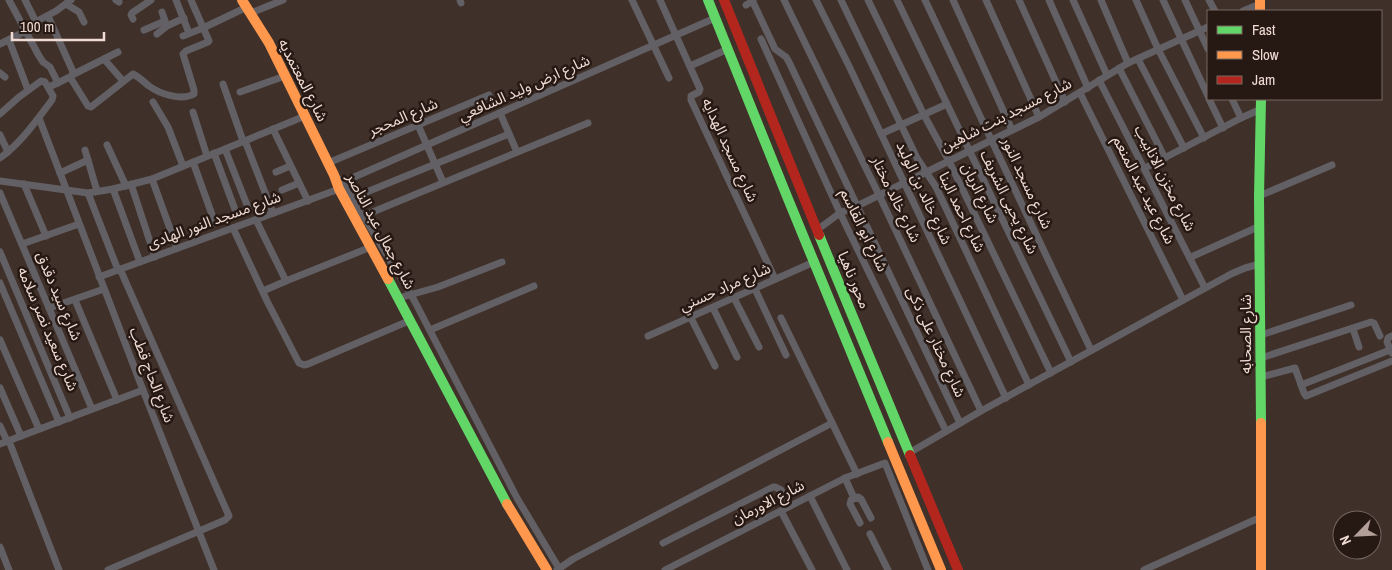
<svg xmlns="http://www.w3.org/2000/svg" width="1392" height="570" font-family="'Archivo Narrow','Noto Sans Arabic',sans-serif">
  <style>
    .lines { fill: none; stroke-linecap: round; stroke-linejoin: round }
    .street { stroke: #626064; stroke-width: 7 }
    .fast { stroke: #63d668; stroke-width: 10 }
    .slow { stroke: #ff974d; stroke-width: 10 }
    .jam { stroke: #b3261e; stroke-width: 10 }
    .labels { text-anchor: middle; stroke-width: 5; stroke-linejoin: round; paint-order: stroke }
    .street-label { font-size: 15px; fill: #efdbd3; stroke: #261813 }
  </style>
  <rect width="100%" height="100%" fill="#3f3029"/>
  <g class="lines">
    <g class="street">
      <polyline points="9,0 39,56 43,62 50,67 58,83"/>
      <polyline points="25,0 36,22"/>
      <polyline points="116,0 119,2"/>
      <polyline points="176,0 189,33"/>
      <polyline points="460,0 461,3"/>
      <polyline points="632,0 669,78"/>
      <polyline points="660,0 700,89 699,92 691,96 691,100 775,279"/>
      <polyline points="752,0 775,49 786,57 789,62 960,423"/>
      <polyline points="784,0 879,195 981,411"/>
      <polyline points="816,0 849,66 1006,398"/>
      <polyline points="841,0 917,158 936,187 1029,385"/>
      <polyline points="868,0 924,115 949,161 1051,373"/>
      <polyline points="897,0 1071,362"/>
      <polyline points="925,0 1091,350"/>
      <polyline points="953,0 1012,130"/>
      <polyline points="986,0 1039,117"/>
      <polyline points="1019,0 1065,102"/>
      <polyline points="1049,0 1088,88"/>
      <polyline points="1073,0 1107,75"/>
      <polyline points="1101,0 1128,63"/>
      <polyline points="1136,0 1158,49 1204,138"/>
      <polyline points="1163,0 1208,96"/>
      <polyline points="1185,0 1208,49"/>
      <polyline points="1209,0 1215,11"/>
      <polyline points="66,4 79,12 84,22"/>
      <polyline points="746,5 753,1"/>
      <polyline points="1243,11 1260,4"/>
      <polyline points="162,12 166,24"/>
      <polyline points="251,13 283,0"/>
      <polyline points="48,16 74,74"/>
      <polyline points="133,19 131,15 132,13 151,0"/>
      <polyline points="24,28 56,11 71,0"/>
      <polyline points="144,30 165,21"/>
      <polyline points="157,34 167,26 184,18"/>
      <polyline points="183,36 203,28 247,7"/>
      <polyline points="761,39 840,213 946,431"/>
      <polyline points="9,40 28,90"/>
      <polyline points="0,44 26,31"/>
      <polyline points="104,59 123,81"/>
      <polyline points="1138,59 1184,148"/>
      <polyline points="690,66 728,49"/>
      <polyline points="1119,68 1165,158"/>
      <polyline points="0,73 5,77"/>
      <polyline points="72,75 118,52"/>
      <polyline points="1099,80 1205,288"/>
      <polyline points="223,84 243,141"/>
      <path d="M49,87L70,77L88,106L91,107L133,74C139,77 144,82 149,86C160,94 181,101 194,94V90L183,54L186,51L208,42L209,41L191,0"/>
      <polyline points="240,92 285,76"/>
      <polyline points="1080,93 1183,300"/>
      <polyline points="1209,99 1223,128"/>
      <polyline points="1232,99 1241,118"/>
      <polyline points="153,102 168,127 183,166"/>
      <polyline points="193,112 207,156"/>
      <polyline points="500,113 517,152"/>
      <path d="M0,114L19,97L41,81L45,82L53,96L52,100C36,121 22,142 0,158"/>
      <polyline points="39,118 143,390 214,570"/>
      <polyline points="418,125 443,182"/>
      <polyline points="273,129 308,201"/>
      <polyline points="881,134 947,104"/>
      <polyline points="0,135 8,152"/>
      <polyline points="245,141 273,213"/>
      <polyline points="107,145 126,186"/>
      <polyline points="225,149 249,210"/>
      <polyline points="85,150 97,191"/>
      <polyline points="214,153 237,215"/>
      <polyline points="193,162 215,223"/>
      <polyline points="328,163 489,95"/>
      <polyline points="1145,168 1241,118 1261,109"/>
      <polyline points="276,172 290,166"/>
      <polyline points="60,173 88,160"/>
      <polyline points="335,176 343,182 414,300 517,498 560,570"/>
      <polyline points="152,179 177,248"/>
      <polyline points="0,181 88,193 113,189 152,179 305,116"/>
      <polyline points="343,182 715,18"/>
      <polyline points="24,184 46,236"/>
      <polyline points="131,184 155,257"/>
      <polyline points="113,189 140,262"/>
      <polyline points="282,190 299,183"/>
      <polyline points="0,193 92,409"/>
      <polyline points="88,193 118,270"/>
      <polyline points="1259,196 1332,165"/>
      <polyline points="352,198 509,134"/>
      <polyline points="363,216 588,123"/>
      <polyline points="256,220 286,281 371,247"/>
      <polyline points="233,228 267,301 299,363 304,365 308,364 411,320"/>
      <polyline points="817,230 840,213 857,206 1039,117 1128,63 1208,27"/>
      <polyline points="22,244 79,224"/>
      <polyline points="0,252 70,418"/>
      <polyline points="1191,257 1260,226"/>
      <polyline points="99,277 339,189"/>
      <polyline points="0,283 59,422"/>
      <polyline points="755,289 786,355"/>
      <polyline points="263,291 286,281"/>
      <polyline points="399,298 438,287 502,262"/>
      <polyline points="734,298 759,347"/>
      <polyline points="75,300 117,400"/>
      <polyline points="49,308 104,289"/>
      <polyline points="713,308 737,357"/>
      <polyline points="691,318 715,366"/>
      <polyline points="781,318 857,474"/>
      <polyline points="1353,329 1359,347"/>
      <polyline points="430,330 534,286"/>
      <polyline points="1261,335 1351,305"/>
      <polyline points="648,336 814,262"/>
      <polyline points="0,340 39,429"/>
      <polyline points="1392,353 1387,342 1388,338 1392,336"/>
      <polyline points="1261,358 1371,322 1374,323 1380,336"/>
      <polyline points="1261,377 1295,368 1304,393 1306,396 1392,361"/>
      <polyline points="1301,385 1390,350"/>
      <polyline points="0,388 21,436"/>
      <polyline points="0,426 7,441"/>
      <polyline points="9,441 59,570"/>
      <polyline points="0,444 143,390"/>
      <polyline points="909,453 981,411 1231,274 1245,268 1260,264"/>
      <polyline points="845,478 854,498"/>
      <polyline points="810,496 847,570"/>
      <polyline points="781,511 812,570"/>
      <polyline points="860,523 850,504 851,500 858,497 861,499 871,518"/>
      <polyline points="870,534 888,570"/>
      <polyline points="663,543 773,487 775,487 781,490 790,506"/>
      <polyline points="0,547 9,570"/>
      <polyline points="108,570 225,520 229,516 120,269"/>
      <polyline points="557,570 573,559 832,423"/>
      <polyline points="665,570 845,478 885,463 928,570"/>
      <polyline points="1144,570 1261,517"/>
    </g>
    <g class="fast">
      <polyline points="708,0 786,194 888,442"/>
      <polyline points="1261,99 1259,196 1261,423"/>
      <polyline points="819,235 910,455"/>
      <polyline points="388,279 507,504"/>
    </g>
    <g class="slow">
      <polyline points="242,0 269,43 334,175 339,189 388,279"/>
      <polyline points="1260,0 1260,11"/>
      <polyline points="1261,423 1261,570"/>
      <polyline points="888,442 941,570"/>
      <polyline points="507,504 547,570"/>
    </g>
    <g class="jam">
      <polyline points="724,0 819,235"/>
      <polyline points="910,455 958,570"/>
    </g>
  </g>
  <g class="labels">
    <g class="street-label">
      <text transform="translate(303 80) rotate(63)" y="5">شارع المعتمديه</text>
      <text transform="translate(524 88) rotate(-24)" y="5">شارع ارض وليد الشافعي</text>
      <text transform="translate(1006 115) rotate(-27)" y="5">شارع مسجد بنت شاهين</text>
      <text transform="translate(403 117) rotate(-23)" y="5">شارع المحجر</text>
      <text transform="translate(730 150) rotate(65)" y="5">شارع مسجد الهدايه</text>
      <text transform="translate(1165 178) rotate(63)" y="5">شارع مخزن الانابيب</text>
      <text transform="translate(1027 183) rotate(65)" y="5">شارع مسجد النور</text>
      <text transform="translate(1144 190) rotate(63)" y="5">شارع عيد عبد المنعم</text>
      <text transform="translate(924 193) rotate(65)" y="5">شارع خالد بن الوليد</text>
      <text transform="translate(980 193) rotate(64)" y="5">شارع الريان</text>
      <text transform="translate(896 199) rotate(64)" y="5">شارع خالد مختار</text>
      <text transform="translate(1009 202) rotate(64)" y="5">شارع يحيى الشريف</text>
      <text transform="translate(962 212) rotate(64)" y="5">شارع احمد البنا</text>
      <text transform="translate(214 220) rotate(-20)" y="5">شارع مسجد النور الهادى</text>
      <text transform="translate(864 230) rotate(64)" y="5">شارع ابو القاسم</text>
      <text transform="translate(381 231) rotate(62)" y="5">شارع جمال عبد الناصر</text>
      <text transform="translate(854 280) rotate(67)" y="5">محور ناهيا</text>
      <text transform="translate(725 287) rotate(-24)" y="5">شارع مراد حسني</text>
      <text transform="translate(59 296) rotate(67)" y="5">شارع سيد دقدق</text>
      <text transform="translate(48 329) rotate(67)" y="5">شارع سعيد نصر سلامه</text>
      <text transform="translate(1246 334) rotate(-90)" y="5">شارع الصحابه</text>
      <text transform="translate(936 342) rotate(65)" y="5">شارع مختار على ذكى</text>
      <text transform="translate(152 375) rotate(69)" y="5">شارع الحاج قطب</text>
      <text transform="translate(768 502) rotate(-27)" y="5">شارع الاورمان</text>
    </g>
  </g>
  <rect x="1207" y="10" width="175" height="90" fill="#261813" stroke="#766660"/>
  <rect x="1217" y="26" width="25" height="8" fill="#63d668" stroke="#766660"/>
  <text x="1252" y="35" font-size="15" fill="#efdbd3">Fast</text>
  <rect x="1217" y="51" width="25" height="8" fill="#ff974d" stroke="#766660"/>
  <text x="1252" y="60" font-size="15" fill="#efdbd3">Slow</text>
  <rect x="1217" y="76" width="25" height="8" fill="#b3261e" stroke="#766660"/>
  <text x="1252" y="85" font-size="15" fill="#efdbd3">Jam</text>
  <g transform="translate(1357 535) rotate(246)"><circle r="24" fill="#261813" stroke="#766660"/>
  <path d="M0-4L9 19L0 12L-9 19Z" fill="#b19f98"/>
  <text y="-8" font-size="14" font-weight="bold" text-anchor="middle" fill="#efdbd3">N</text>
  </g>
  <path d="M12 32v8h92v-8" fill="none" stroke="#efdbd3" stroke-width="2.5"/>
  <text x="20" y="32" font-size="15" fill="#efdbd3" stroke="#261813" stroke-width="4" paint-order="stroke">100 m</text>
</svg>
